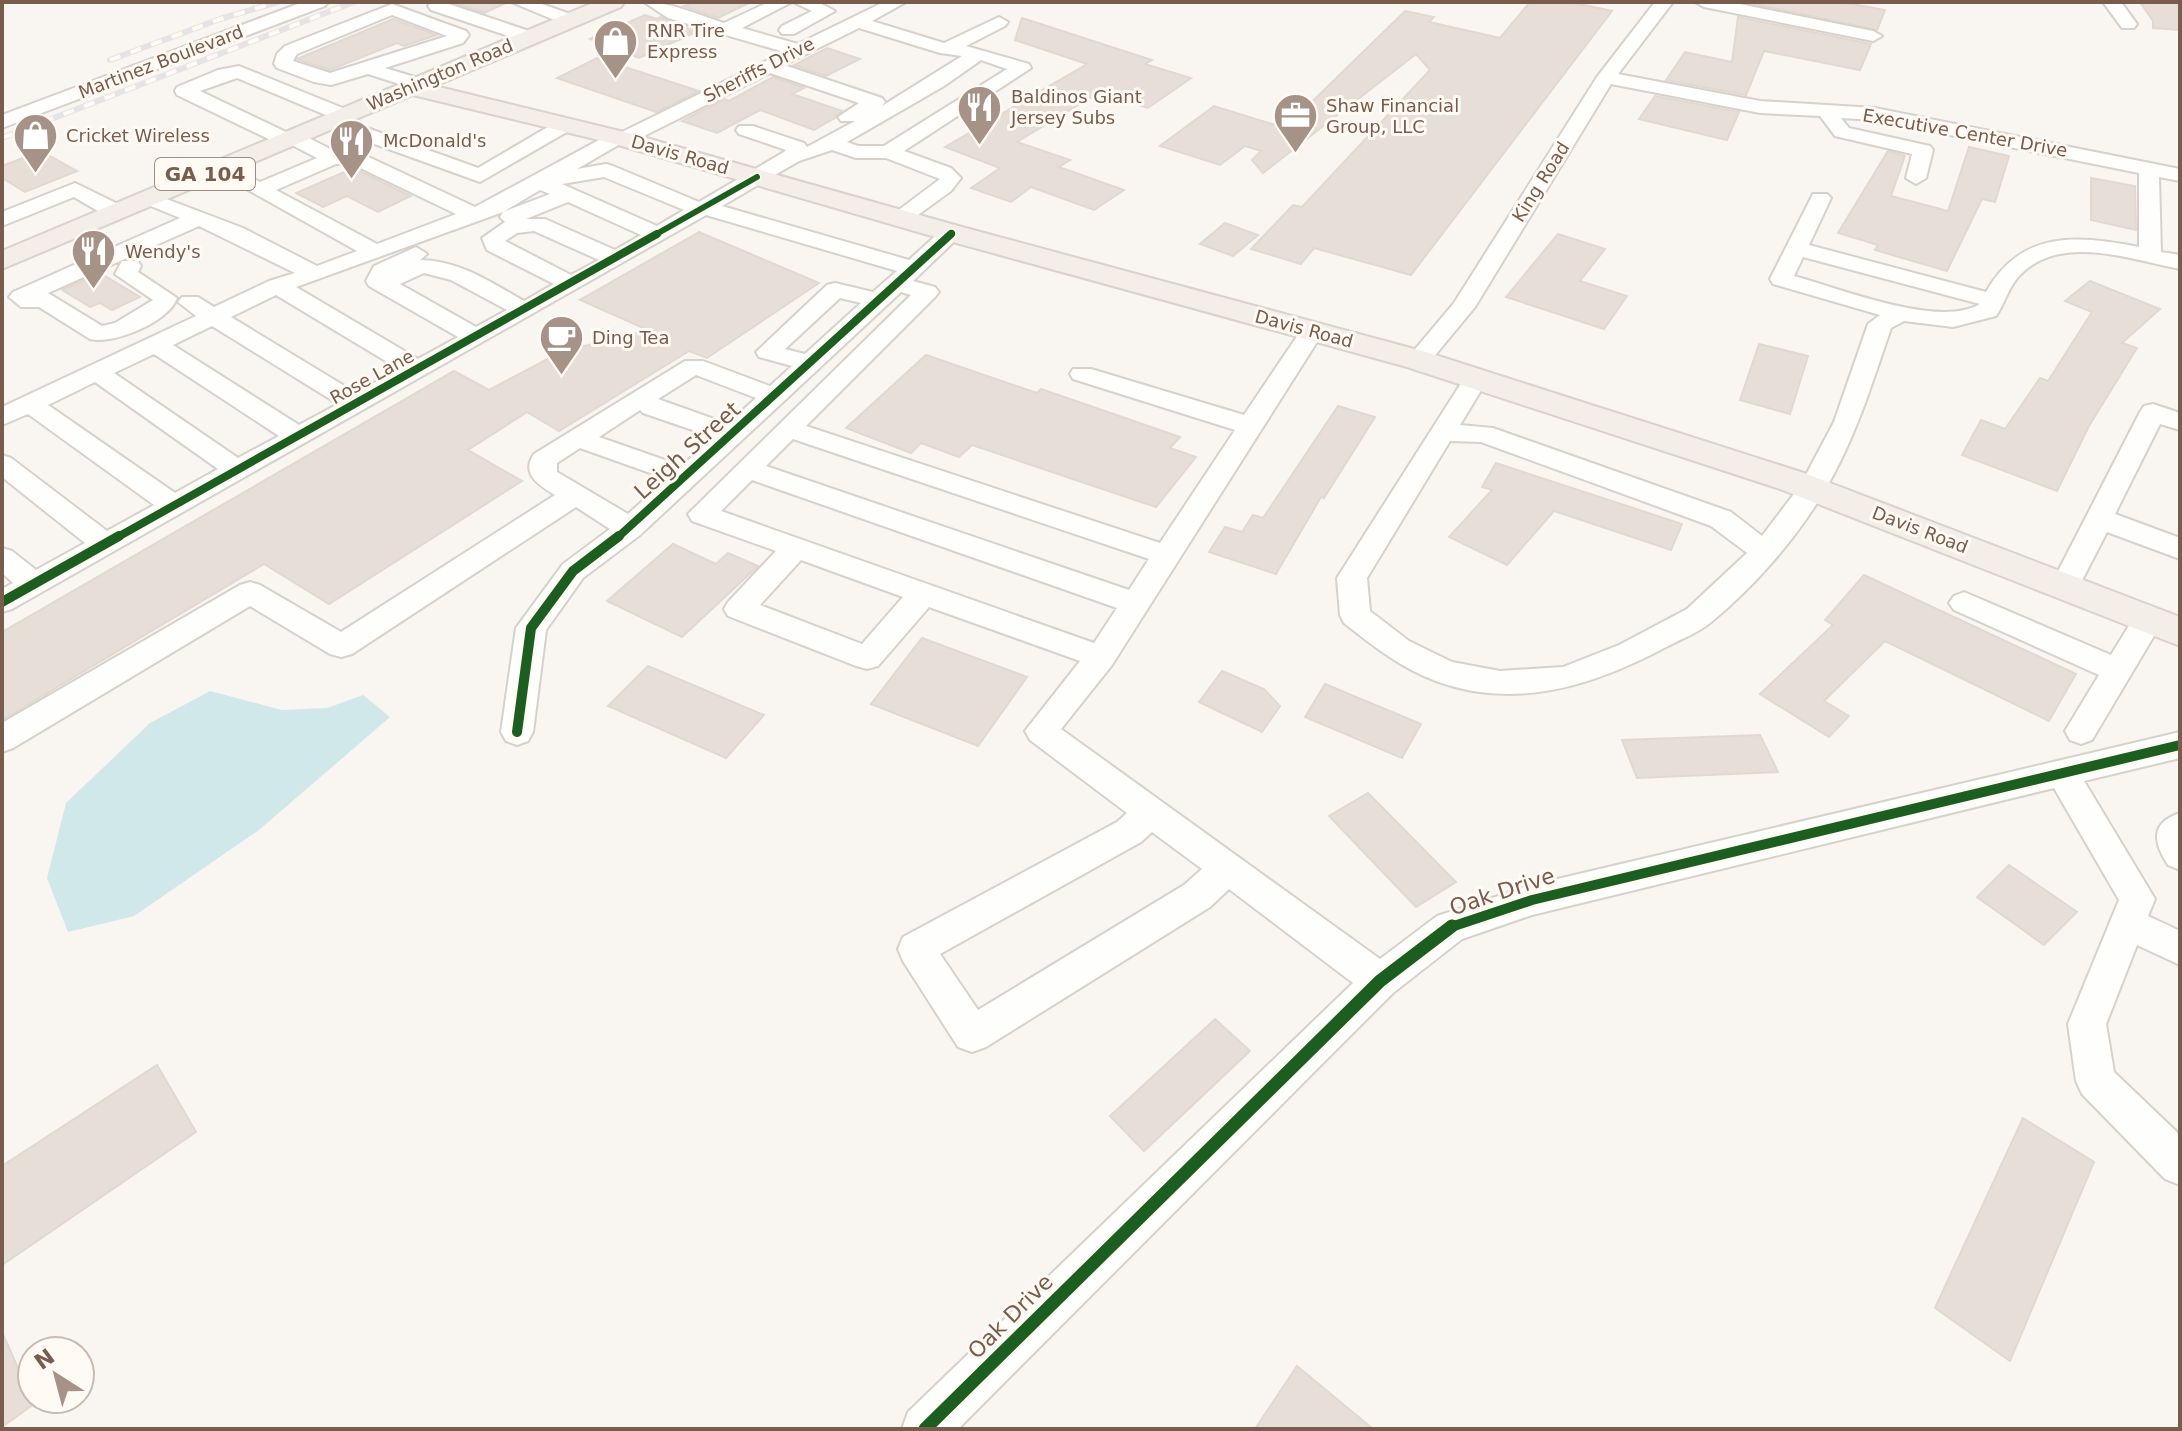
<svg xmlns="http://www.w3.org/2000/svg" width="2182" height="1431" font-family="'DejaVu Sans',sans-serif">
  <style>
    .water { fill: #d0e8ea }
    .building { fill: #e6ded7; stroke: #e2d8d2; stroke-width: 2 }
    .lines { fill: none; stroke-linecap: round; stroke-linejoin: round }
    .minor-casing { stroke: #d7d1cb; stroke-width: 4 }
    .major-casing { stroke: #dad1cc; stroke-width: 4 }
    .minor { fill: #fefefd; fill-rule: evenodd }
    .major { fill: #f3eee8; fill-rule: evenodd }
    .rail-casing { stroke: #e6e3e7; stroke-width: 6 }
    .rail { stroke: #fffaf3; stroke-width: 4; stroke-dasharray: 11; stroke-linecap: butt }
    .cycleway-far3-casing { stroke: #fffaf3; stroke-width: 9 }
    .cycleway-far2-casing { stroke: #fffaf3; stroke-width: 12 }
    .cycleway-far1-casing { stroke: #fffaf3; stroke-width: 15 }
    .cycleway-casing { stroke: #fffaf3; stroke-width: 18 }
    .cycleway-far3 { stroke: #1b5e20; stroke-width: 6 }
    .cycleway-far2 { stroke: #1b5e20; stroke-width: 8 }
    .cycleway-far1 { stroke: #1b5e20; stroke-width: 10 }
    .cycleway { stroke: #1b5e20; stroke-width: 13 }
    .labels { text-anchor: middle; stroke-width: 6; stroke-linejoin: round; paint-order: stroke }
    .far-poi-label { font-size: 18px; fill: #7a5c4d; stroke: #fffaf3; text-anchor: start }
    .far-street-label { font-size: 18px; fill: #7a5c4d; stroke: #fffaf3 }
    .shield { fill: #fffaf3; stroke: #a28b7f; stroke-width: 2 }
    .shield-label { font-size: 20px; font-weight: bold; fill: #7a5c4d }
    .street-label { font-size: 22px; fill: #7a5c4d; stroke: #fffaf3 }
  </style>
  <rect width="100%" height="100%" fill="#f9f5f0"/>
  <polygon class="water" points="210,691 282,710 327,708 363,695 390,717 259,830 134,916 68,932 47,878 66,803 150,723"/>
  <g class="building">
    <polygon points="452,2 508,2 484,13"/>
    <polygon points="693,2 751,2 718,18 684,6"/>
    <polygon points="1530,2 1570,2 1612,11 1411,275 1314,248 1301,264 1251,249 1293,205 1302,207 1430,70 1416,54 1263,173 1252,160 1261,151 1245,146 1220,165 1160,146 1214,106 1285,128 1405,11 1434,17 1429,22 1500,38"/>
    <polygon points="1745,2 1841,2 1885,10 1877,30"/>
    <polygon points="2140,2 2180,2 2180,30 2153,28 2153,21"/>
    <polygon points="645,15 656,19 661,17 695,29 690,32 694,33 639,58 590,39"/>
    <polygon points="1738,17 1871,44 1860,70 1764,51 1746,95 1666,80 1685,52 1732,62"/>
    <polygon points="1022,18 1152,60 1145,64 1191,78 1148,108 1098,93 1017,142 1070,160 1059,167 1124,190 1094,210 1031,187 1011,202 971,188 1000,168 945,147 1087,64 1015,40"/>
    <polygon points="393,19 437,35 404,46 397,43 330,70 297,59"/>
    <polygon points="827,48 860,59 826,76 794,65"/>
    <polygon points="597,58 699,91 656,112 557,78"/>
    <polygon points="773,77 804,88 792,94 842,111 835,118 814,130 760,110 717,133 682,121 724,99 729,101"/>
    <polygon points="1655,96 1739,112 1727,140 1639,119"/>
    <polygon points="1969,147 2009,156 1995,202 1982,199 1947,271 1875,250 1878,245 1838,233 1888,151 1905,156 1891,196 1948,211"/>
    <polygon points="41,151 77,171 25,192 2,178 2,166"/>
    <polygon points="353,168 380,181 411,196 378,212 347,196 323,207 296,193"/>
    <polygon points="2091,178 2135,186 2136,230 2091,220"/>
    <polygon points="1225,223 1258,235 1233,256 1200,244"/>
    <polygon points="699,232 819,283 707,358 689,351 559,431 527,412 468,450 522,481 329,604 264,564 2,720 2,632 454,371 489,390 561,352 648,330 580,300"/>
    <polygon points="1558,234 1605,249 1580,281 1627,296 1604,329 1506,297"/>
    <polygon points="100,273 140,297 112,310 100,303 90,307 62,290"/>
    <polygon points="2090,281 2160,309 2122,343 2137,348 2089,426 2057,491 1962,455 1981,420 2005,429 2040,378 2048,381 2092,312 2065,301"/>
    <polygon points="1759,344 1808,356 1790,414 1740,400"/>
    <polygon points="926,355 1037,393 1041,389 1180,437 1170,448 1196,457 1156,507 972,445 959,457 921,443 911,453 846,428"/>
    <polygon points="1338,406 1375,417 1324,498 1321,497 1276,574 1209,552 1225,527 1242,532 1253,515 1263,518"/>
    <polygon points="1496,463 1682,524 1671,550 1554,511 1507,565 1449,537 1492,490 1482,487"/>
    <polygon points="673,544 716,564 728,553 758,566 682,637 607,601"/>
    <polygon points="1864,575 2076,674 2049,721 1885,641 1824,701 1849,716 1829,737 1760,694 1833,625 1825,620"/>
    <polygon points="922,638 1027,677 978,746 871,704"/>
    <polygon points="648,666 764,715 726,758 608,706"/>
    <polygon points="1222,671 1264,689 1280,706 1262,732 1199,702"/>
    <polygon points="1325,684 1421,724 1402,758 1305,717"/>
    <polygon points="1760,735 1778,772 1637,778 1622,740"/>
    <polygon points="1368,793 1456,882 1416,907 1329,816"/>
    <polygon points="2009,865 2077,912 2044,945 1977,897"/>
    <polygon points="1215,1019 1250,1051 1144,1151 1110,1116"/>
    <polygon points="157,1065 196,1132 2,1265 2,1166"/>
    <polygon points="2023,1118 2094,1162 2010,1361 1935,1308"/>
    <polygon points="2,1332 34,1404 2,1427"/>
    <polygon points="1297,1366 1373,1429 1255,1429"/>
  </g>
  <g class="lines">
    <defs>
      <g id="minor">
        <polygon points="303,2 328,2 325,6 2,128 2,115"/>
        <polygon points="431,2 443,2 535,33 538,37 529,42 523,41 431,10 428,6"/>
        <polygon points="511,2 536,2 576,16 579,20 576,24 564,24"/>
        <path d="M644,2C672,2 698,15 724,23L769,2H792L742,28L798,44L884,2H906L872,21L944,43L999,17L1008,22L1005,26L966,46L1029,64L1031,68L904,151L951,168L961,178L951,191L907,223L899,224L888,218L940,179L886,158H856L832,150L799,161L722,206L909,260L944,228H960L963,233L913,281L935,287L939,292L935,297L806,426L1160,543L1235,430L1073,379L1070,374L1073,369H1091L1244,415L1304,326H1320L1324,331L1112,665L1061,729L1380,959L1437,916L1532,885L2180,732V758L2084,781L2155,899L2148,916L2180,931V965L2137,945L2106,1024L2114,1072L2180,1135V1185L2165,1179L2082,1094L2076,1081L2068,1024L2119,900L2054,788L1532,915L1462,939L1393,993L958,1429H902L908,1412L1353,983L1229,889L1210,907L986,1047L972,1052L958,1047L903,961L898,949L903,937L1117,822L1127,813L1030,740L1025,731L1080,661L929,607L878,666L867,669L856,666L728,616L724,609L728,602L776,551L692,521L688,514L911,295L901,292L640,535L583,578L546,630L533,732L528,741L517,745L506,741L501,732L516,628L563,564L610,529L576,507L352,654L341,657L330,654L250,606L13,748L2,752V723L240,585L250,582L260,585L341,632L555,495C540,486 520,474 534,454L685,361H703L770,386L792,366L759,357L756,352L827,285L835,283L873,292L897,271L706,215L12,609L2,612V589L13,583L2,573V548L12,551L36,570L85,543L2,477V455L11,458L107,531L154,505L28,414L2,425V407L196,316L178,302L182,297H198L214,307L269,281L295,273L199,226L48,293L102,326L115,323L153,300L115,274L122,261H138L141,266L138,272L177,298C169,322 113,345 90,339L39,307H21L9,297L13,292L180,218L141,202L137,198L141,194L148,192L243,228L317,266L357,251L209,168L219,162L260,182L317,158L292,145L279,144L177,95L175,91L177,87L218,70L239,66L350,111L353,115L345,120L478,168L558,121H572L575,125L572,129L480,182L322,125L319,121L328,116L237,78L200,91L286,132L299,133L336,152L360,153L475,207L610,134L620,133L784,52L668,18ZM859,28L940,53L962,56L882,106L885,102L882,98L784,65ZM981,60L1007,69L884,146H858L847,142L944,86ZM770,73L859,103L838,117L841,121H855L807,147L804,143L753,126H739L736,130L739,134L786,150L784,152L699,202L613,166L606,164L577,169L620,144L630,143ZM350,163L456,214L377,244L276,190L336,164ZM604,177L684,210L657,226L562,184ZM540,190L550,194L503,212L500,217L505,222L482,238L487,250L554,284L524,301C492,283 459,260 420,260L427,254L416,247L374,266L366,281L369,286L458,337L418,359L296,287L503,212ZM568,202L641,235L615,250L545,219H526ZM534,231L599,260L571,275L505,241L517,233ZM424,273L451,280L507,310L476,327L400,284ZM276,295L399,369L356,393L231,317ZM840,298L861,303L805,354L785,349ZM212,326L338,404L299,425L173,345ZM154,354L279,436L238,458L114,373ZM696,375L756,398L728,424L658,399ZM95,382L218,469L175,493L48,405ZM640,410L643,413L713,437L682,466L599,437ZM793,439L1149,559L1129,590L766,466ZM580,448L667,479L628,514L557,472V463ZM752,480L1117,608L1094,643L721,511ZM801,560L903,597L862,644L760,605ZM1152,832L1202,869L1184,885L978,1010L940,954L1141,842Z"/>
        <polygon points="793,2 818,2 835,11 794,34 782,34 779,30 782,26 812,11"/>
        <path d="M1655,2H1673L1618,74L1760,101L1875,108L2180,169V181L2159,177L2161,252L2180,255V269C2132,260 2062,233 2021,274C2009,285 2005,303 1996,316L1953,327L1904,321L1891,328C1872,384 1855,439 1825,490C1796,539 1754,587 1710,623C1698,633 1681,639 1668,646C1595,685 1517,711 1436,681C1401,668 1373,646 1344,623L1340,615L1337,578L1467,374H1485L1488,379L1460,425L1493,428L1731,512L1762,536L1800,486L1834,422L1868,324L1880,315L1773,284L1770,279L1813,194H1827L1831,198L1809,245L1986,292C2021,230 2077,235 2139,247V173L1875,120L1841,118L1849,128L1930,146L1933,150L1926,178L1916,184L1906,178L1912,154L1835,136L1820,116L1760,113L1611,84L1475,307L1427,365H1409L1406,360L1454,303L1597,77ZM1803,257L1980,304C1939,329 1839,288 1794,276ZM1450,441L1481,442L1711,526L1747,553L1687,609L1619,645L1563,667L1500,671L1452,662L1409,641L1370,611L1367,578Z"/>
        <polygon points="1695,2 1730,2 1873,31 1882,36 1873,41 1704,7"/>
        <polygon points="2103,2 2121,2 2137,24 2134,28 2122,28"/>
        <path d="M392,4L466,31L469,35L463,43L385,68L425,80L427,84L425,88L418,90L368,74L331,85L314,82L277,68L274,64L277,54L285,46ZM392,15L447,36L330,73L293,61L297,54Z"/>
        <polygon points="75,183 124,207 127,212 124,217 108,217 74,197 2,226 2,212"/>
        <polygon points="2153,404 2180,413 2180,430 2160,424 2115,514 2180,538 2180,559 2107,532 2075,594 2065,597 2055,594 2050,587 2140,412 2144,406"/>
        <polygon points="1964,592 2111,655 2138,611 2149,608 2160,611 2164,619 2092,740 2081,744 2070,740 2065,731 2099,675 1954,610 1949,603 1954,596"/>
        <path d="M2180,813V870L2168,865C2153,842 2150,823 2180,813Z"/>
      </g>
      <polygon id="major" points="595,2 624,2 621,7 435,86 632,134 962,227 1429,353 1804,473 2180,617 2180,646 1780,489 1407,367 942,239 615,144 413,95 2,269 2,251"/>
    </defs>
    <use href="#minor" class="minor-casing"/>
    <use href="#major" class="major-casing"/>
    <use href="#minor" class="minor"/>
    <use href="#major" class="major"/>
    <defs>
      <g id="rail">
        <polyline points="110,60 220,19 278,2"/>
        <polyline points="2,138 354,2"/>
      </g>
    </defs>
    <use href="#rail" class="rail-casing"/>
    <use href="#rail" class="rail"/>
    <defs>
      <g id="cycleway-far3">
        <polyline points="653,236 757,177"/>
        <polyline points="949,236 952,233"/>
      </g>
      <g id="cycleway-far2">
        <polyline points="116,538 657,234"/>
        <polyline points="617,538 951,234"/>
      </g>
      <g id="cycleway-far1">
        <polyline points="2,602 119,536"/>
        <polyline points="517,732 531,628 573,571 619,536"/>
        <polyline points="1448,928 1532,900 2180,745"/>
      </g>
      <polyline id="cycleway" points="925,1429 1380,981 1452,926"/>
    </defs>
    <use href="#cycleway-far3" class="cycleway-far3-casing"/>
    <use href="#cycleway-far2" class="cycleway-far2-casing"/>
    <use href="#cycleway-far1" class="cycleway-far1-casing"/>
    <use href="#cycleway" class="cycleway-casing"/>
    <use href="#cycleway-far3" class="cycleway-far3"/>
    <use href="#cycleway-far2" class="cycleway-far2"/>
    <use href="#cycleway-far1" class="cycleway-far1"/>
    <use href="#cycleway" class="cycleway"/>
  </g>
  <defs>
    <symbol id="shop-pin" viewBox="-11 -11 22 30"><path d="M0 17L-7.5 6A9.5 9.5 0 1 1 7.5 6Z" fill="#a69286" stroke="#fffaf3"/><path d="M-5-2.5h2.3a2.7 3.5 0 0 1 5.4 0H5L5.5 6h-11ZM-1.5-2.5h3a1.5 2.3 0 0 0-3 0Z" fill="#fff"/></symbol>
    <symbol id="restaurant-pin" viewBox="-11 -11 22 30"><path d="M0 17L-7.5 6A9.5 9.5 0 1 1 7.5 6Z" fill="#a69286" stroke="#fffaf3"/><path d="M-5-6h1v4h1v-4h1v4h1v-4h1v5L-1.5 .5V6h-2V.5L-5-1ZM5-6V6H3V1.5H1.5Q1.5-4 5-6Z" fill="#fff"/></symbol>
    <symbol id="office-pin" viewBox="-11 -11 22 30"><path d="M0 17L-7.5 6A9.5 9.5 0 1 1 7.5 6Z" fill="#a69286" stroke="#fffaf3"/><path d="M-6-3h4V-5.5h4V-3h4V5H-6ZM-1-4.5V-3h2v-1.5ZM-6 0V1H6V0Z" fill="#fff"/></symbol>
    <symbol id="cafe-pin" viewBox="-11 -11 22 30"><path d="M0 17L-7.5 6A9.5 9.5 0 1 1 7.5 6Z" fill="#a69286" stroke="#fffaf3"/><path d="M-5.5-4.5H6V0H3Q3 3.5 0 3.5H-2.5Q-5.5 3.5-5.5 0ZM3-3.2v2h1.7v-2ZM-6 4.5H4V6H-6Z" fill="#fff"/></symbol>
  </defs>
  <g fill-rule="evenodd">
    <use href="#shop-pin" x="590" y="16" width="51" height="69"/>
    <use href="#restaurant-pin" x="954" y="82" width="51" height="69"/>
    <use href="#office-pin" x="1270" y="90" width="51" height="69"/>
    <use href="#shop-pin" x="10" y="110" width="51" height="69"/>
    <use href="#restaurant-pin" x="326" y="116" width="51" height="69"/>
    <use href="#restaurant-pin" x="68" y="226" width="51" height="69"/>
    <use href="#cafe-pin" x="536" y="312" width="51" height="69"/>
  </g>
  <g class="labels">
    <g class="far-poi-label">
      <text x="647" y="37">RNR Tire<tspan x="647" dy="21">Express</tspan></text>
      <text x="1011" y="103">Baldinos Giant<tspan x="1011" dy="21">Jersey Subs</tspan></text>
      <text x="1326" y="112">Shaw Financial<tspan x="1326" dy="21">Group, LLC</tspan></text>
      <text x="66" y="142">Cricket Wireless</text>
      <text x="383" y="147">McDonald's</text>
      <text x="125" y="258">Wendy's</text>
      <text x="592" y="344">Ding Tea</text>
    </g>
    <g class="far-street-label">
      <text transform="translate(161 62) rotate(-21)" y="6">Martinez Boulevard</text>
      <text transform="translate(759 70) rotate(-27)" y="6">Sheriffs Drive</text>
      <text transform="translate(440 75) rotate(-23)" y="6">Washington Road</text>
      <text transform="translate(1965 133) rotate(10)" y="6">Executive Center Drive</text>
      <text transform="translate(680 155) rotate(16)" y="6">Davis Road</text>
      <text transform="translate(1541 182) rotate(-58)" y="6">King Road</text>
      <text transform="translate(1304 329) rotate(15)" y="6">Davis Road</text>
      <text transform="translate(372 377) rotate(-29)" y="6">Rose Lane</text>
      <text transform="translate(1920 530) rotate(21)" y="6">Davis Road</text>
    </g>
    <rect class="shield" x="155" y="158" width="100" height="32" rx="6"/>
    <g class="shield-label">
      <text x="205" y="181">GA 104</text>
    </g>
    <g class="street-label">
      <text transform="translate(687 450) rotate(-42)" y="8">Leigh Street</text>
      <text transform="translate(1502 891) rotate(-18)" y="8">Oak Drive</text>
      <text transform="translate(1010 1316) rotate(-45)" y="8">Oak Drive</text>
    </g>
  </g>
  <rect width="2182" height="1431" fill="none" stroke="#7a5c4d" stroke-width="8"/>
  <g transform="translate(56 1375) rotate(324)"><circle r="38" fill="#fffaf3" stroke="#cabbb1" stroke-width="2"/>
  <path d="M0-6L14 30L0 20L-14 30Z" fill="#a69286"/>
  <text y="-12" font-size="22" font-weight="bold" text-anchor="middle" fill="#7a5c4d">N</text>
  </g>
</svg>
